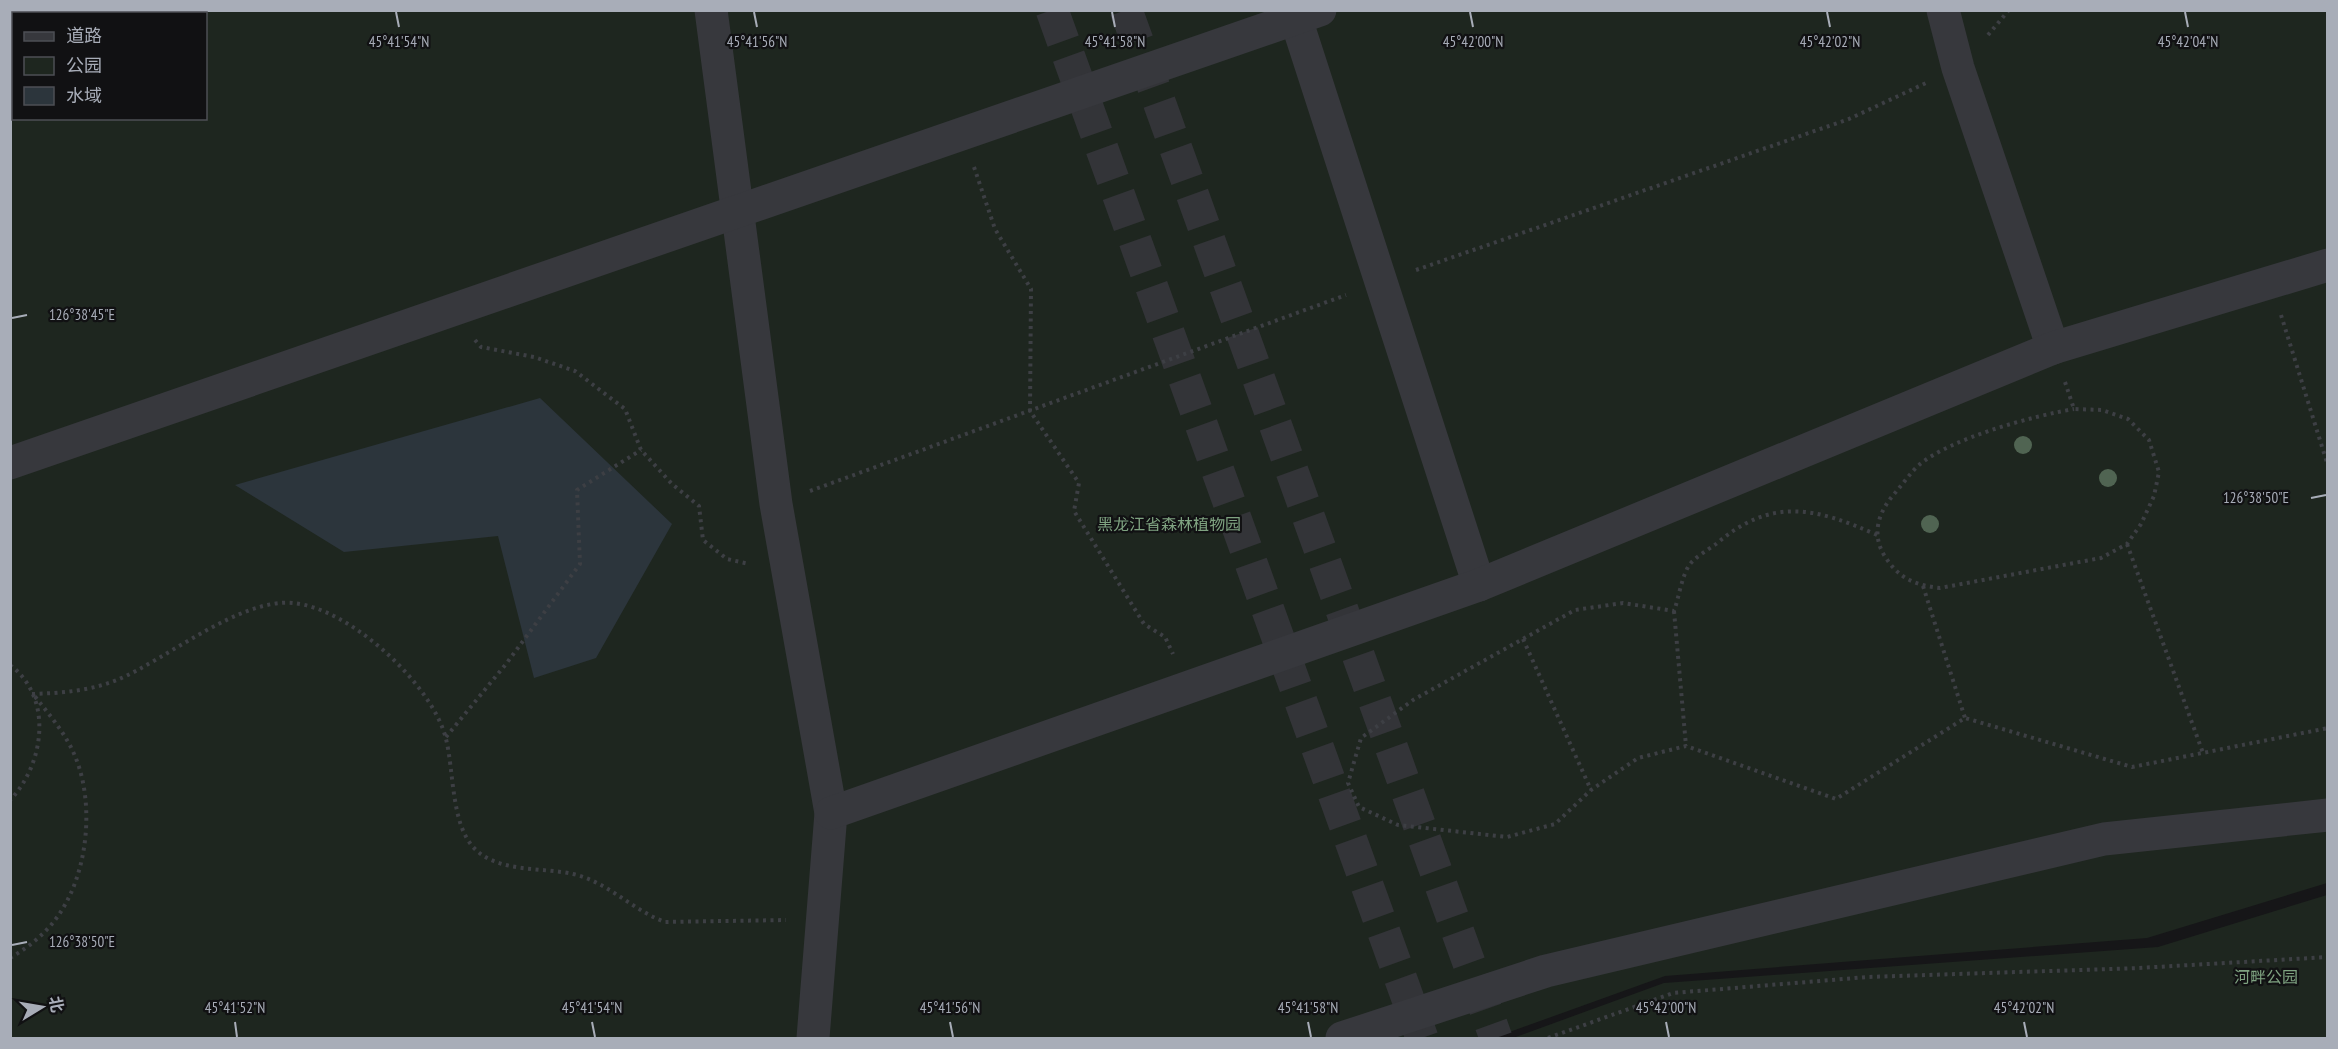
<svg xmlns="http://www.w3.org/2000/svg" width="2338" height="1049" font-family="'PT Sans Narrow','Noto Sans SC',sans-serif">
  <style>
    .green { fill: #1e261f; fill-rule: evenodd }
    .water { fill: #2c353c }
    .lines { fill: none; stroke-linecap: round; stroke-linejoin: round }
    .primary-tunnel { stroke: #333438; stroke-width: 33; stroke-dasharray: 33 16; stroke-linecap: butt }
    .path { stroke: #3d3f44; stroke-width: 4; stroke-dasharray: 3 4.5; stroke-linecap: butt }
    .minor { stroke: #37383d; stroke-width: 33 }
    .tree { fill: #506452 }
    .ticks { fill: none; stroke: #a8adb8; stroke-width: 2 }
    .labels { text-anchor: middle; stroke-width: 4.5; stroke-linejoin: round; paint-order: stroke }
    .park-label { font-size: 16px; fill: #7fa381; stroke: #111113 }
    .ticks-label { font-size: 15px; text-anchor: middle; fill: #a8adb8; stroke: #111113; stroke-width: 4.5; stroke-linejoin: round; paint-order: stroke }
  </style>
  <rect width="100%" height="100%" fill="#161618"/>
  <g class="green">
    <path d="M10,11H2327V883L2147,938L1665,976L1493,1038H11ZM14,14H206V118H14Z"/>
    <polygon points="2327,895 2327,1038 1513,1038 1664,983 2158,947"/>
  </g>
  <polygon class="water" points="540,398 672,524 596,658 534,678 498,536 344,552 235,485"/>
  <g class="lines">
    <g class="primary-tunnel">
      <polyline points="1052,10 1422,1038"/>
      <polyline points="1126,10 1496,1038"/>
    </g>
    <g class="path">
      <polyline points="1988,35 2009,10"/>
      <polyline points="974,167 995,229 1031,289 1030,411 1079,483 1074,511 1144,624 1165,637 1173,654"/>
      <polyline points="1416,270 1849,119 1926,83"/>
      <polyline points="2281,315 2328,466"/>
      <polyline points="475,340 481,347 534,357 575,371 625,409 641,450 672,484 699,506 703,540 727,559 749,564"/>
      <path d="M2065,382L2074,409L2102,410L2128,419L2149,440L2159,472L2154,496L2141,524L2127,544L2101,558L1940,588C1914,585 1898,578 1884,555C1871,533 1879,511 1895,493C1903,484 1910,473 1919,465C1951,438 2033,416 2074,409"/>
      <polyline points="810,491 1346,295"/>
      <path d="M1877,535C1815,507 1771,497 1716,544C1708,550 1693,558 1688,567C1681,580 1679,597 1674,611L1623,603L1575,610L1413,700L1361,738L1348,783L1359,807L1398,825L1507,837L1555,824L1591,790L1638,758L1686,746L1836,799L1965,718L2132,767L2328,728"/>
      <polyline points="2127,544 2203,753"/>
      <polyline points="1923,586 1965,718"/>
      <polyline points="1674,611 1686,746"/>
      <polyline points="1523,639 1591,790"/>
      <path d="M10,665C54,698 44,765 10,800"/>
      <path d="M32,694C62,693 89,691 117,680C167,659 240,598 293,603C350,608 433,685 446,739C454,771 451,824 474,848C498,873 541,867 573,874C608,882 632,910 665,922L786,920"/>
      <polyline points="446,737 506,664 580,564 577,490 641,450"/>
      <path d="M10,958C27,948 43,936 55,920C86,880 94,814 79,767C70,738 51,717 33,694"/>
      <polyline points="1548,1038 1673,993 1868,977 2139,968 2328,957"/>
    </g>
    <g class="minor">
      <polyline points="711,10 776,504 831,813 813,1038"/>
      <polyline points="1943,10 1958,68 2053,348"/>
      <polyline points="1296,19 1479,585"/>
      <polyline points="10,463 1320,10"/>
      <polyline points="831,813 1479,585 2053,348 2328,265"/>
      <polyline points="1342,1038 1546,971 2104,839 2328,815"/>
    </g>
  </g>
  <g class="tree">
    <circle cx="2023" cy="445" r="9"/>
    <circle cx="2108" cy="478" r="9"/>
    <circle cx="1930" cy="524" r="9"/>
  </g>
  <path class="ticks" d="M396,12L399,27M754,12L757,27M1112,12L1115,27M1470,12L1473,27M1827,12L1830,27M2185,12L2188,27M12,318L27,315M2311,498L2326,495M12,945L27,942M235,1022L237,1037M592,1022L595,1037M950,1022L953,1037M1308,1022L1311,1037M1666,1022L1669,1037M2024,1022L2027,1037"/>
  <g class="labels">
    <g class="park-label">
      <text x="1169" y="530">黑龙江省森林植物园</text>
      <text x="2266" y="983">河畔公园</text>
    </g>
  </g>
  <g class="ticks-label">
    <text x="399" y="47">45°41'54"N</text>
    <text x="757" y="47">45°41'56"N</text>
    <text x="1115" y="47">45°41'58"N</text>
    <text x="1473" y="47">45°42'00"N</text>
    <text x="1830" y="47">45°42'02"N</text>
    <text x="2188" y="47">45°42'04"N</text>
    <text x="82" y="320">126°38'45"E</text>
    <text x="2256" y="503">126°38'50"E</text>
    <text x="82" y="947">126°38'50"E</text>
    <text x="235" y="1013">45°41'52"N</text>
    <text x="592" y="1013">45°41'54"N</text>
    <text x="950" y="1013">45°41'56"N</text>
    <text x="1308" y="1013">45°41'58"N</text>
    <text x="1666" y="1013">45°42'00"N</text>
    <text x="2024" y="1013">45°42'02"N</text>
  </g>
  <rect width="2338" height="1049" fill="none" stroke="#a8adb8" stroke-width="24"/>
  <rect x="12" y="12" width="195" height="108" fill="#111113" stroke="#4d4f55" stroke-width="1.5"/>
  <rect x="24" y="32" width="30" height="9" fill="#37383d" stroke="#4d4f55" stroke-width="1.5"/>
  <text x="66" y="42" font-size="18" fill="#a8adb8">道路</text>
  <rect x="24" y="57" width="30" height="18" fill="#1e261f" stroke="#4d4f55" stroke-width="1.5"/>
  <text x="66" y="72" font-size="18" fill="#a8adb8">公园</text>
  <rect x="24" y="87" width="30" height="18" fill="#2c353c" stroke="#4d4f55" stroke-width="1.5"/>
  <text x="66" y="102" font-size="18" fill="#a8adb8">水域</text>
  <g transform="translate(42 1007) rotate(79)" stroke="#111113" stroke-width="4.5" paint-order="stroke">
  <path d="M0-4.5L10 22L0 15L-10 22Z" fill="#a8adb8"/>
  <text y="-9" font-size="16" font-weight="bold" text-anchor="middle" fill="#a8adb8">北</text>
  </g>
</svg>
